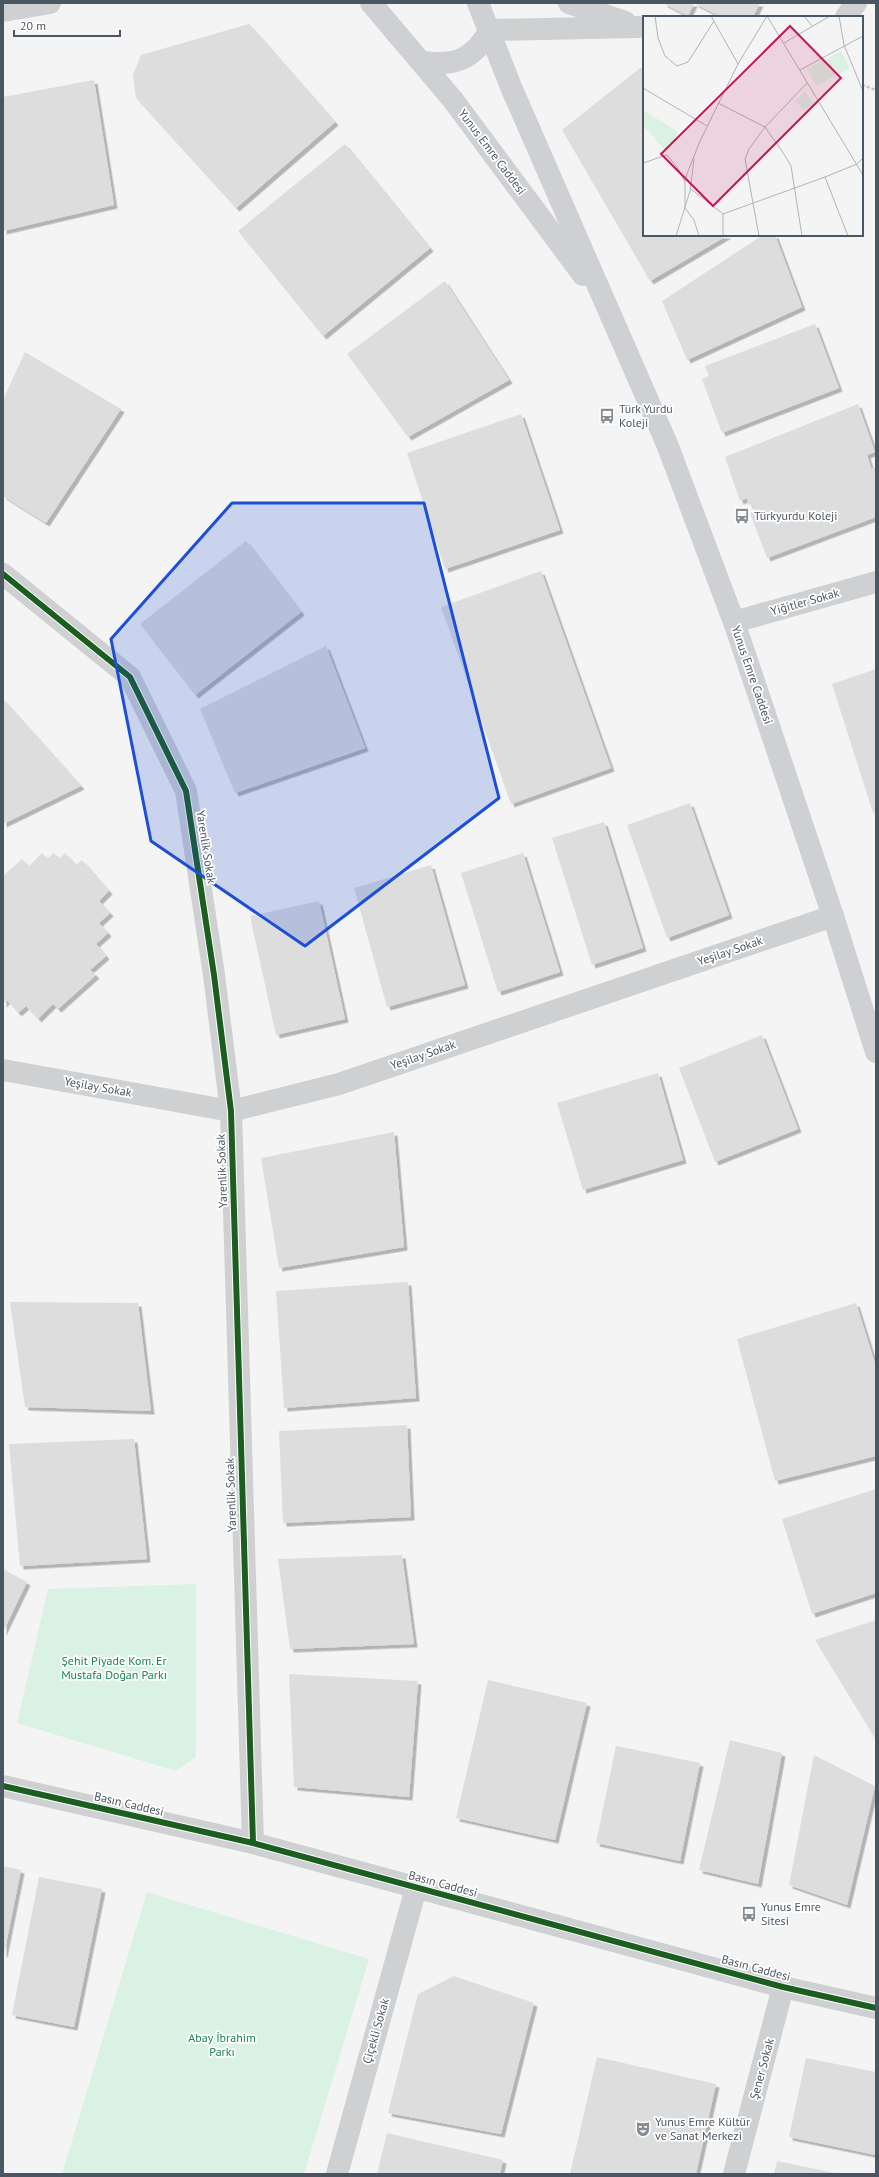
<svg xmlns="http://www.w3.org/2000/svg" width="879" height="2177" font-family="'PT Sans',sans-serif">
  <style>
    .green { fill: #d9f2e3 }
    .building { fill: #ddddde; filter: url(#shadow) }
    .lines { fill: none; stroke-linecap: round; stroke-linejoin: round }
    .path { stroke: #bcc7c4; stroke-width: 2.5; stroke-dasharray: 3 2; stroke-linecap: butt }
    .minor { stroke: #ced0d2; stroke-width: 22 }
    .tertiary { stroke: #ced0d2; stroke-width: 22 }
    .secondary { stroke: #ced0d4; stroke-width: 22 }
    .cycleway-casing { stroke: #fff; stroke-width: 8 }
    .cycleway { stroke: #1b5e20; stroke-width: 6 }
    .marked { fill: #1d4ed8; fill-opacity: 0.2; stroke: #1d4ed8; stroke-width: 3; stroke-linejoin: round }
    .labels { text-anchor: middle; stroke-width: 3.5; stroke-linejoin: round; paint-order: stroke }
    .street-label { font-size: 12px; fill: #4a5661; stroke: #fff }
    .poi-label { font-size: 12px; fill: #4a5661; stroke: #fff; text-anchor: start }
    .park-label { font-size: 12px; fill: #17864f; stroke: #fff }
    .inset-road { fill: none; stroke: #b0b5b9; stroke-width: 1 }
    .view { fill: #c2185b; fill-opacity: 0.15; stroke: #c2185b; stroke-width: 2 }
    .inset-edge { fill: none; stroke: #4a5661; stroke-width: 2 }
  </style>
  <defs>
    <filter id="shadow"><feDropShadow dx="3.5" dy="3.5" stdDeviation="0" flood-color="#0004"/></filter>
  </defs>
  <rect width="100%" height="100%" fill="#f4f4f4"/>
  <g class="green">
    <polygon points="196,1584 196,1757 176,1771 17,1723 48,1589"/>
    <polygon points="147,1892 369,1959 304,2174 62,2174"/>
  </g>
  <g class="building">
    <polygon points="663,3 760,3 753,17 721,17 694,3 688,16"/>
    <polygon points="249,24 335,122 236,208 136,98 133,75 141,55"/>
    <polygon points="640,68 644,69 644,235 728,235 650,281 562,130"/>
    <polygon points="94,80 114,205 3,231 3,97"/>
    <polygon points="345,144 430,248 323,336 238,231"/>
    <polygon points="763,235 775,235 802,307 687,360 662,301"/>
    <polygon points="445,281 509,380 408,437 347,354"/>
    <polygon points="815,324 839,388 722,433 702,379 709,376 705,366"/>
    <polygon points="25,352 121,409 46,523 3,496 3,400"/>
    <polygon points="858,404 875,452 867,455 871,468 876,468 876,517 767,558 750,513 755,511 752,504 749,505 747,498 740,501 725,457"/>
    <polygon points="521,414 560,530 445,569 407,453"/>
    <polygon points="246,541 301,612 195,695 140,624"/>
    <polygon points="541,571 611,768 511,804 441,607"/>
    <polygon points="326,646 365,748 235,793 200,709"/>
    <polygon points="876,669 876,812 873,813 832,684"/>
    <polygon points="3,699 81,786 3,824"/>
    <polygon points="690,803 729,915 667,938 627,825"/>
    <polygon points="604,822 643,948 592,965 552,838"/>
    <polygon points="42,853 47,859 54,853 59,859 65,853 76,865 82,860 109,891 99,901 110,913 99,923 108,933 96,944 106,956 90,970 96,975 58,1009 53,1004 38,1019 26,1006 18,1013 7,1000 3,1004 3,876 22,859 29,866"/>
    <polygon points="523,853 560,972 498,992 461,873"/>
    <polygon points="431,865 465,985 387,1007 354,888"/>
    <polygon points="319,901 345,1019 276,1035 250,916"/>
    <polygon points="762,1035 798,1129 715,1162 679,1068"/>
    <polygon points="658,1073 683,1160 583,1190 557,1103"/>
    <polygon points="394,1132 404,1247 279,1268 261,1158"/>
    <polygon points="408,1282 416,1398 284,1408 276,1291"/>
    <polygon points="10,1302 138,1303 151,1411 25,1407"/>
    <polygon points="856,1303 876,1367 876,1456 775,1481 737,1339"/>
    <polygon points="407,1425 411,1517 283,1523 279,1431"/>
    <polygon points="134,1439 147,1559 20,1566 9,1444"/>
    <polygon points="876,1489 876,1593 812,1614 782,1519"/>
    <polygon points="402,1555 414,1644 290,1649 278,1559"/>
    <polygon points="3,1569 27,1582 3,1632"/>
    <polygon points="876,1620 876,1740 815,1640"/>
    <polygon points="289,1674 418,1681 409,1797 294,1787"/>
    <polygon points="488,1680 587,1703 555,1840 456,1818"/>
    <polygon points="730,1740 782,1753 758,1884 699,1870"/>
    <polygon points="616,1746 700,1763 680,1861 596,1843"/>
    <polygon points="814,1755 875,1786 847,1905 789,1885"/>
    <polygon points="3,1866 21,1870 4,1954 3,1954"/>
    <polygon points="39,1877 102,1889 74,2027 12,2015"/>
    <polygon points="454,1976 534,2003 501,2134 388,2113 418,1994"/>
    <polygon points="597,2057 716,2084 696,2174 570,2174"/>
    <polygon points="806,2058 876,2072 876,2155 789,2137"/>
    <polygon points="387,2133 503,2160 500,2174 377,2174"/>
    <polygon points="777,2161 835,2173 835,2174 774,2174"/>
  </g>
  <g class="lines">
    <polyline class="path" points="862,85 876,90"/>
    <g class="minor">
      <polyline points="569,3 625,22"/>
      <polyline points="3,11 50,3"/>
      <polyline points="846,17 856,3"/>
      <polyline points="490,30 638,27"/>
      <polyline points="3,574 130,677 186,791 214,975 231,1111 253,1843"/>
      <polyline points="734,622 876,582"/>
      <polyline points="3,1070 231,1111 339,1084 833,916"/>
      <polyline points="337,2174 416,1888"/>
      <polyline points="734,2174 783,1987"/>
    </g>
    <polyline class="tertiary" points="3,1786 253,1843 783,1987 876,2008"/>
    <g class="secondary">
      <polyline points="371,3 453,100 583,275"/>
      <polyline points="478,3 511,87 667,444 734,622 833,916 876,1052"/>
      <path d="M423,62C455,66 473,60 490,30"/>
    </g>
    <defs>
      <g id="cycleway">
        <polyline points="3,574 130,677 186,791 214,975 231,1111 253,1843"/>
        <polyline points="3,1786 253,1843 783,1987 876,2008"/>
      </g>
    </defs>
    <use href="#cycleway" class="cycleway-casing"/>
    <use href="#cycleway" class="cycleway"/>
  </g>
  <path class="marked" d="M232,503H424L499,798L305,946L151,841L111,639Z"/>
  <defs>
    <symbol id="bus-bare" viewBox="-9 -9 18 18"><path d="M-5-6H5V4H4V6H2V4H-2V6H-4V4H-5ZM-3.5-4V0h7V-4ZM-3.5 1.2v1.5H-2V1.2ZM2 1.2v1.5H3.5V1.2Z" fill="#868d94" stroke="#fff" stroke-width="2.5" paint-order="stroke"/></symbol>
    <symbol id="theatre-bare" viewBox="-9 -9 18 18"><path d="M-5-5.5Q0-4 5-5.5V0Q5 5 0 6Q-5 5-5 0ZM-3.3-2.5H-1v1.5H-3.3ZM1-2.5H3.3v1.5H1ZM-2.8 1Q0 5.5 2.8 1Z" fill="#868d94" stroke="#fff" stroke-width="2.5" paint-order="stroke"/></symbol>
  </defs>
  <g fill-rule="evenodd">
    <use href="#bus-bare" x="596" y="405" width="22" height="22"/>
    <use href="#bus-bare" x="731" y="505" width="22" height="22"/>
    <use href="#bus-bare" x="738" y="1903" width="22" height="22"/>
    <use href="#theatre-bare" x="632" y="2118" width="22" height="22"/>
  </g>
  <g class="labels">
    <g class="street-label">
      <text transform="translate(492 152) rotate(53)" y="4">Yunus Emre Caddesi</text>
      <text transform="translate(805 602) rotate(-16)" y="4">Yiğitler Sokak</text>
      <text transform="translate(752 675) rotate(71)" y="4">Yunus Emre Caddesi</text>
      <text transform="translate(206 847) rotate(81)" y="4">Yarenlik Sokak</text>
      <text transform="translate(730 951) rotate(-19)" y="4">Yeşilay Sokak</text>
      <text transform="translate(423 1055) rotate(-19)" y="4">Yeşilay Sokak</text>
      <text transform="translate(98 1087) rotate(10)" y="4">Yeşilay Sokak</text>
      <text transform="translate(222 1171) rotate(-92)" y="4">Yarenlik Sokak</text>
      <text transform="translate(231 1495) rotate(-92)" y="4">Yarenlik Sokak</text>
      <text transform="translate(129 1804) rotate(13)" y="4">Basın Caddesi</text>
      <text transform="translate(443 1884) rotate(15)" y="4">Basın Caddesi</text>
      <text transform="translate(756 1968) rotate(15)" y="4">Basın Caddesi</text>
      <text transform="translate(376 2031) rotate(-74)" y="4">Çiçekli Sokak</text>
      <text transform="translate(762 2069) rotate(-75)" y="4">Şener Sokak</text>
    </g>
    <g class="poi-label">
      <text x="619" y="413">Türk Yurdu<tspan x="619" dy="14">Koleji</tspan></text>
      <text x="754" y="520">Türkyurdu Koleji</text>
      <text x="761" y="1911">Yunus Emre<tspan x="761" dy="14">Sitesi</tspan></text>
      <text x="655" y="2126">Yunus Emre Kültür<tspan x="655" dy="14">ve Sanat Merkezi</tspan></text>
    </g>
    <g class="park-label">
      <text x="114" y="1665">Şehit Piyade Kom. Er<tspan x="114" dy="14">Mustafa Doğan Parkı</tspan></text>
      <text x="222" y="2042">Abay İbrahim<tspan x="222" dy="14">Parkı</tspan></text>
    </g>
  </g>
  <g transform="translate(643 16)">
    <rect width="220" height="220" fill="#f4f4f4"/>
    <path d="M198,35L207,52L173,70L164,53ZM162,75L171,88L161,94L152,85ZM0,94L35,116L30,127L22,134L0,110Z" fill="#d9f2e3"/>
    <path class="inset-road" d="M12,0L15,22L22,40L34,50L45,46L71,5M68,0L95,48M124,0L220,159M161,0L169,10M196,0L201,29L220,75M141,27L187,0M157,54L220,20M0,72L64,110M75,87L122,111L141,138L148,150L159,220M0,147L24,139L34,151L42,166M182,161L205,220M48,173L80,198V220M42,192L51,204L56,220M42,192V163L57,125L95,48L124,0M80,198L182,161L214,148L220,142M33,220L47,175L51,143M116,220L102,143L106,133L122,111L164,67"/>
    <path class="view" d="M147,10L198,62L70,190L18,138Z"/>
    <rect width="220" height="220" class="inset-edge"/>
  </g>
  <rect width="879" height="2177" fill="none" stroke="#4a5661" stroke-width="8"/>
  <path d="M14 30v6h106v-6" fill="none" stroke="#4a5661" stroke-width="2"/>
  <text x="20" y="30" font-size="12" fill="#4a5661" stroke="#ffffff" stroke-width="3" paint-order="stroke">20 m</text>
</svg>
